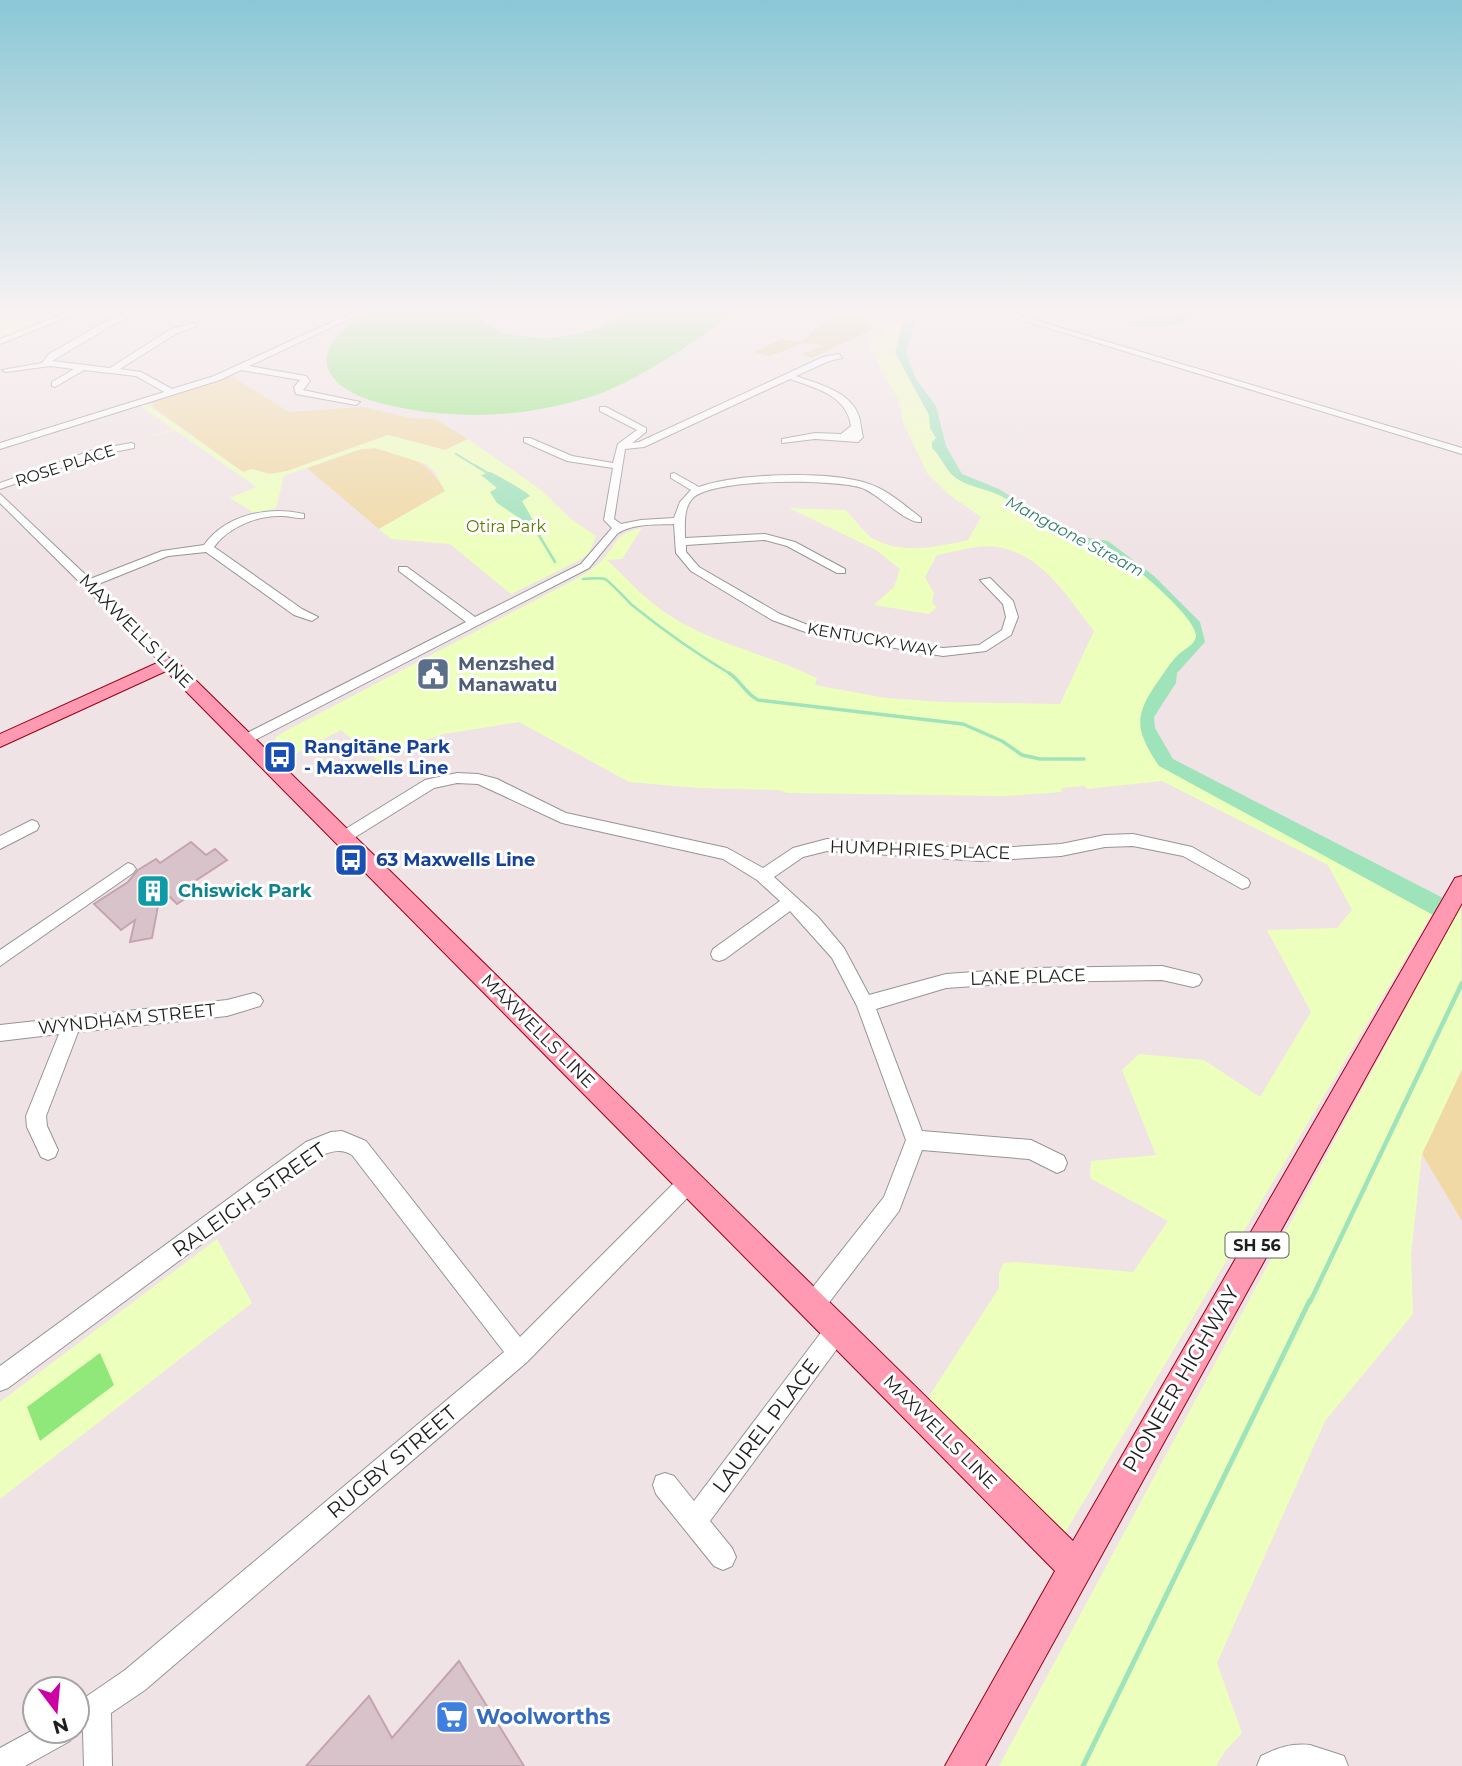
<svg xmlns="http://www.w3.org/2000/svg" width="1462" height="1766" font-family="Montserrat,sans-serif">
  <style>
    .grass { fill: #f0d9a4 }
    .forest { fill: #d4cd94 }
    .park { fill: #edffbc }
    .pitch { fill: #8fe879 }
    .water { fill: #9fe3bb }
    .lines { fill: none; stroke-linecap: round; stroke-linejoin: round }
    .stream-far4 { stroke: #9fe3bb; stroke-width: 2 }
    .stream-far3 { stroke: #9fe3bb; stroke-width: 2.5 }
    .stream-far2 { stroke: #9fe3bb; stroke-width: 3.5 }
    .stream-far1 { stroke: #9fe3bb; stroke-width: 4.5 }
    .stream { stroke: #9fe3bb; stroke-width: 5 }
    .building { fill: #d8c3cb; stroke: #c4a4b0; stroke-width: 2 }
    .minor-casing { stroke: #959595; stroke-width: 2 }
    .major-casing { stroke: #990016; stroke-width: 2 }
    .minor { fill: #fff; fill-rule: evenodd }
    .major { fill: #ff9ab2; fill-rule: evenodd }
    .labels { text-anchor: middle; stroke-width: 6; stroke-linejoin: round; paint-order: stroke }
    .far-street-label { font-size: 16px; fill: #1e1e1e; stroke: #fff }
    .far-park-label { font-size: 16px; fill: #5b7c02; stroke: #fff }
    .far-water-label { font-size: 16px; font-style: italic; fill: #307e66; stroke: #fff }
    .shield { fill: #fff; stroke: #626262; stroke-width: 2 }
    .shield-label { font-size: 16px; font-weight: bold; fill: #1e1e1e }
    .street-label { font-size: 18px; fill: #1e1e1e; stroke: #fff }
    .service-label { font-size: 18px; font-weight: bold; fill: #4e5e75; stroke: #fff; text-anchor: start }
    .transit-label { font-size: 18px; font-weight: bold; fill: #164399; stroke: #fff; text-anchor: start }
    .culture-label { font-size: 18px; font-weight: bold; fill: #0d838f; stroke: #fff; text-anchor: start }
    .near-street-label { font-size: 21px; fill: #1e1e1e; stroke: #fff }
    .near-shop-label { font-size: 21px; font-weight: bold; fill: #366cbe; stroke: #fff; text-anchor: start }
  </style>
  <rect width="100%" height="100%" fill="#f0e3e5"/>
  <g class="grass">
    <polygon points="231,376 289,412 362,407 411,418 435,419 468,439 445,450 388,435 287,471 270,474 243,472 152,406 155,404 150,402"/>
    <path d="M375,448C410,459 426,457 445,491L379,529L307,468L361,449Z"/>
    <polygon points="1462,1070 1462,1221 1422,1154"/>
  </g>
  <polygon class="forest" points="805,309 852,309 872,330 811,358 802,354 824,345 803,343 770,356 754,352 781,339 797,342 808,337 813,330 829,320"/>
  <g class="park">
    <polygon points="0,309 80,309 0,340"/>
    <path d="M892,321L910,322L904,356L942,444L961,476L998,491L1055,526L1102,546L1142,568L1169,594L1203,638L1150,710L1152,729L1170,763L1437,905L1062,1538L926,1401L999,1288V1272L1004,1263L1016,1262L1133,1272L1168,1221L1090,1178L1091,1161L1156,1155L1122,1070L1139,1054L1204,1060L1260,1097L1311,1012L1267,930L1337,928L1352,910L1328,865L1162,781L1087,789L1085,786L1061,788L1062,792L1006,796L787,793L779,790L697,788L629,782L519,722L444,734L410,745L379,762L341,730L288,758L273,745L276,737L282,733L574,580C585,574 597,567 605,557C620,539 615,534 642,528L622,559L607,560C624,576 640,594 659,608C705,643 766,653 817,678L815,685L886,698L943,702L1060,704L1094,631C1067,597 1043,554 997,547C978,544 956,552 937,555L925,577L934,593L932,603L937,607L929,614L874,605L894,587L900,569L876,550L789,508L846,510C854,518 863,532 872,538C902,555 937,547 968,540L981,517L948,494L927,473L903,422L899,401L870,348L869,340L887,332L884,325Z"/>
    <polygon points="145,403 243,472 252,469 270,474 287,471 388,435 445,450 468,439 540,489 571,519 596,536 589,553 578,561 511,594 450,544 391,539 379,529 445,491 435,472 426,464 375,448 361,449 284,476 276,508 254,513 230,498 256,487 175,430 143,439 173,429 139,405"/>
    <polygon points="1461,905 1462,1069 1422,1154 1411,1255 1413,1314 1325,1421 1217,1663 1242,1733 1226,1750 1216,1766 999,1766"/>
    <polygon points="217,1239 252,1303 0,1499 0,1402"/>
  </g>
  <g class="pitch">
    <path d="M374,309H483L480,312L484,322L503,334L547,339L582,333L601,327L631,309H739C702,338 632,385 587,398C571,403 552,407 535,410C489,418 438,416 392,406C317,390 301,349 374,309Z"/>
    <polygon points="100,1353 114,1385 40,1441 27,1407"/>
  </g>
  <g class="water">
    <path d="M1180,312H1196C1183,330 1156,326 1137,326L1131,325L1129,322Z"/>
    <path d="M903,322H915L906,353L916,379L936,406L946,446L962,474L999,489L1072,535L1108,541L1154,576L1200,622L1205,642L1177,673L1176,683L1154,717L1155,728L1173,759L1445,899L1435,916L1159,766C1134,729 1134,715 1159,680C1165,671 1171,662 1178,655C1184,649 1195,645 1196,636C1197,618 1132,563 1115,554C1098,545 1078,545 1061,536C1039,523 1020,506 999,495C986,489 971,487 959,480C946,473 943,458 932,448V442L936,438L930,428L929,415L895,353Z"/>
    <path d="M490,472C495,474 526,491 530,496L522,501L534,522L528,524L497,503L490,492L497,488L481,475Z"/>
  </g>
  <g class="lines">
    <polyline class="stream-far4" points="456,454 479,468"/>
    <g class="stream-far3">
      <polyline points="476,466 491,475"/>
      <polyline points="531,522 555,562"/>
      <polyline points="1061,528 1082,538"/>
      <path d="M583,579C590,579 599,577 605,579C608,580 627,600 632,605C664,631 697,654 732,675"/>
    </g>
    <path class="stream-far2" d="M729,673C741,681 745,693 758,700L963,724L1002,741L1022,755L1040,759H1084"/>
    <polyline class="stream-far1" points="1310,1302 1462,983"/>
    <polyline class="stream" points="1083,1766 1310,1300"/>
  </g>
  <g class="building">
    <polygon points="191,842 206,855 215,849 227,860 186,887 194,893 177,904 170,897 158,906 152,938 130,942 135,920 121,930 94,904 128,882 138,870 156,859 160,863"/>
    <polygon points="459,1661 524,1766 306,1766 369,1696 392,1738"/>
  </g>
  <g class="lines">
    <defs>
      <g id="minor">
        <polygon points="76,309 87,309 0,344 0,339"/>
        <polygon points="137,309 142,311 116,323 52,361 110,368 171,329 195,323 195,327 177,333 120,369 141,372 172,389 214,376 360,309 370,309 249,366 306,376 310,381 303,390 360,402 356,405 296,394 294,387 300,380 241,370 220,380 0,449 0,443 164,392 136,376 84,370 55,387 52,386 52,382 74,369 50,366 6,372 2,370 42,363 49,354 110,319"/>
        <polygon points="986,309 998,309 1462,448 1462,454"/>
        <path d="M839,354L842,358L829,361L796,376C818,384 849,391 858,414C861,421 861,430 863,437L858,442L815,439L782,443V439L815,433L841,434L851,426C847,395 815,388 790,379L644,447L625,449L614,519L621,524L641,520L674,518L680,502L691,490L671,478V474L674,473L699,487C737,473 828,471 866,483C887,489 904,505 921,518V522C906,524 879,494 862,488C835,479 714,478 693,498C683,508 685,525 685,538L765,534L795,542L845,569V573H837L787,546L765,540L686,545V552L699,567L780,614L813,627L943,648L979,645L1002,630L1006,617L1003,604L980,580L990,578L1013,601L1018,617L1011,635L986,651L943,656L811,634L772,620L691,571L676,553L674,524C656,525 632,523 617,534L589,568L251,742H241L239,739L241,736L466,622L399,571V567H407L475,617L581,564L612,528L604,520L613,468L567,461L524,442V438H530L572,456L613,463L618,444L637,430L600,411V407H606L646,428V432L632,443L639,442L823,357Z"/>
        <polygon points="131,443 134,444 134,448 98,455 0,489 0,483 93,450"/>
        <path d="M0,494L90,579L162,551L204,545C226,514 269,506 304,514V518C296,519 290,516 282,516C258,515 228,527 214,547L302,609L318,617L312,621L294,615L206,552L168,556L96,585L174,663L172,666H164L0,503Z"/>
        <polygon points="457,773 478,774 497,779 566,813 727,848 763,868 793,848 827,839 981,849 1061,844 1105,835 1133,834 1192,847 1248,879 1250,883 1248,887 1242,889 1183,856 1133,846 1105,847 1061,856 981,861 827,851 803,857 774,877 818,917 844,948 869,995 946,974 1033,968 1162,966 1199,975 1202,980 1199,985 1193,987 1162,980 1033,982 946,988 876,1009 922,1131 1031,1140 1064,1156 1067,1163 1064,1170 1057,1173 1029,1159 922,1150 899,1211 821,1313 813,1316 805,1313 802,1305 805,1297 884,1197 906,1140 857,1006 832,958 790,911 725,959 719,961 713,959 711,954 713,949 780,901 757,880 723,859 562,823 478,784 457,783 434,788 349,841 339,841 336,837 339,833 425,780"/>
        <polygon points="32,820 37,822 39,826 37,830 0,849 0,836"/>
        <polygon points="128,863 133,865 136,869 133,873 0,966 0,950"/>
        <polygon points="254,993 260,996 263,1001 260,1006 227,1016 78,1032 46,1116 47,1126 58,1150 55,1157 48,1160 41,1157 27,1127 26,1116 59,1034 0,1041 0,1025 227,1000"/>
        <path d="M342,1131L366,1141L520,1337L681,1176L688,1173L695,1176L698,1183L695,1190L527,1362L145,1690L111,1713L112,1766H84L83,1731L73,1732L70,1741L25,1766H0V1748L35,1729L77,1731V1703L125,1670L504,1352L352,1155C342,1148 331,1151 320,1156L8,1388L0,1391V1366L306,1142L331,1132Z"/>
        <polygon points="837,1319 845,1322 848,1330 845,1338 710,1521 732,1548 736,1557 732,1566 723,1570 714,1566 656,1494 653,1485 656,1476 665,1473 674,1476 694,1501 829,1322"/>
        <path d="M1310,1745L1344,1756L1348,1766H1257L1261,1756C1277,1748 1291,1743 1310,1745Z"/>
      </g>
      <polygon id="major" points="168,658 174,659 1073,1541 1455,878 1462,876 1462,903 985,1766 945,1766 1055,1571 166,671 0,747 0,734"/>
    </defs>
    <use href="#minor" class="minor-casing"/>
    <use href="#major" class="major-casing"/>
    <use href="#minor" class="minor"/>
    <use href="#major" class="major"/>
  </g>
  <linearGradient id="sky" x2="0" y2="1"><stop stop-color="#8bc7d6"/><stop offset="0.56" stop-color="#f8f2f3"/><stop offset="1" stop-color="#f8f2f3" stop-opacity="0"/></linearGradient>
  <rect width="1462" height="556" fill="url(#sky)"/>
  <defs>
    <symbol id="civic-square" viewBox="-11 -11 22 22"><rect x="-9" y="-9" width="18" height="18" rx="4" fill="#5c6f8a" stroke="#fff"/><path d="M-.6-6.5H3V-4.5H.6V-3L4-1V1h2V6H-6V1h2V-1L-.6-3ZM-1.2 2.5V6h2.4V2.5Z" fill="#fff"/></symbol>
    <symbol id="bus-square" viewBox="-11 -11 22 22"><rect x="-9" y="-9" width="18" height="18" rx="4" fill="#1a4fb4" stroke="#fff"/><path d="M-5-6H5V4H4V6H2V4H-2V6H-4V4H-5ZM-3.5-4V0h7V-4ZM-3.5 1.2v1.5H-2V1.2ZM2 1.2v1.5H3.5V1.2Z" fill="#fff"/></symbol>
    <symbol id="building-square" viewBox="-11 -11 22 22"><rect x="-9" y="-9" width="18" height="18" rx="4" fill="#0f9aa8" stroke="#fff"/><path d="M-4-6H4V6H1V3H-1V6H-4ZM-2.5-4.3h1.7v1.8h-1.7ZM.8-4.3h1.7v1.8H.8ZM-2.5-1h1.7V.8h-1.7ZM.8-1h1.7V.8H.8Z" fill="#fff"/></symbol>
    <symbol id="supermarket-square" viewBox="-11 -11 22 22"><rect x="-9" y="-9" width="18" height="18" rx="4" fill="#3f7fe0" stroke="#fff"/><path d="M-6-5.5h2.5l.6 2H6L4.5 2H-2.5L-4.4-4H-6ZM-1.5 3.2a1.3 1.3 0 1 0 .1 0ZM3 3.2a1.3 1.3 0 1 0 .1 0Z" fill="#fff"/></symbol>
  </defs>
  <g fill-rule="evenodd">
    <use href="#civic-square" x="414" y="655" width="38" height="38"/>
    <use href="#bus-square" x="261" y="738" width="38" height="38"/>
    <use href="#bus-square" x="332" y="841" width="38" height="38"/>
    <use href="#building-square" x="134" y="872" width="38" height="38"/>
    <use href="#supermarket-square" x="433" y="1698" width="38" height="38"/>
  </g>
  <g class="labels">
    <g class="far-street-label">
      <text transform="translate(65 465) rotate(-18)" y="6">ROSE PLACE</text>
      <text transform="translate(872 639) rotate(10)" y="6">KENTUCKY WAY</text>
    </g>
    <g class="far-park-label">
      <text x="506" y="532">Otira Park</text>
    </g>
    <g class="far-water-label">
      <text transform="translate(1075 536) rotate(28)" y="6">Mangaone Stream</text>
    </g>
    <rect class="shield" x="1225.5" y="1232.5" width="63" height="25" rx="5"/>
    <g class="shield-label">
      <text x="1257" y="1251">SH 56</text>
    </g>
    <g class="street-label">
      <text transform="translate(136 631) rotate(45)" y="6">MAXWELLS LINE</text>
      <text transform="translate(920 850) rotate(2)" y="6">HUMPHRIES PLACE</text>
      <text transform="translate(1028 977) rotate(-2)" y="6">LANE PLACE</text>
      <text transform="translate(127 1019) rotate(-6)" y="6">WYNDHAM STREET</text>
      <text transform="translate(538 1031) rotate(45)" y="6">MAXWELLS LINE</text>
      <text transform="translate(940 1432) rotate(45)" y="6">MAXWELLS LINE</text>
    </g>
    <g class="service-label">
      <text x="458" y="670">Menzshed<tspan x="458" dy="21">Manawatu</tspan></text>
    </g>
    <g class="transit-label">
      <text x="304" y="753">Rangitāne Park<tspan x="304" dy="21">- Maxwells Line</tspan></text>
      <text x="376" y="866">63 Maxwells Line</text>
    </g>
    <g class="culture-label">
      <text x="178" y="897">Chiswick Park</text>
    </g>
    <g class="near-street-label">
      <text transform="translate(249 1200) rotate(-35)" y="7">RALEIGH STREET</text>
      <text transform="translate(1181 1379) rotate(-60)" y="7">PIONEER HIGHWAY</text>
      <text transform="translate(766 1426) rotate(-53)" y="7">LAUREL PLACE</text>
      <text transform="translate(392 1462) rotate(-40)" y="7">RUGBY STREET</text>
    </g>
    <g class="near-shop-label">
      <text x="476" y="1724">Woolworths</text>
    </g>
  </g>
  <g transform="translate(56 1710) rotate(164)"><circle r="33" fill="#ffffff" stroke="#a5a5a5" stroke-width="2"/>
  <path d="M0-5L12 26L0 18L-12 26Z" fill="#cd00a6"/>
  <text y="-10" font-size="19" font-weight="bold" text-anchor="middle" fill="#1e1e1e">N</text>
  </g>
</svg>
